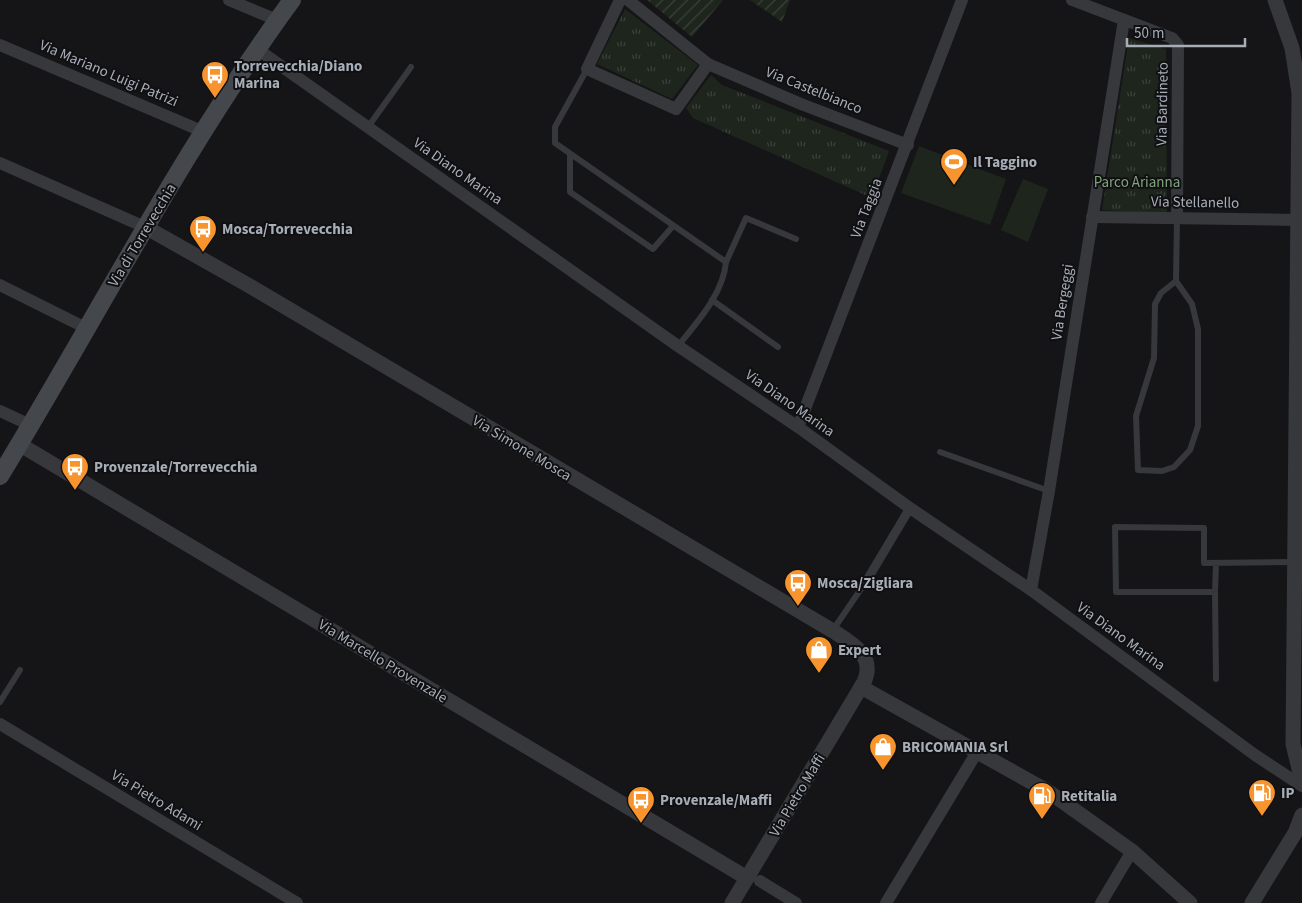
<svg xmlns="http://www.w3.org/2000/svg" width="1302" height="903" font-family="'Source Sans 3',sans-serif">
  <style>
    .park { fill: url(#park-tufts) }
    .garden { fill: url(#garden-furrows) }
    .pitch { fill: #1d251d }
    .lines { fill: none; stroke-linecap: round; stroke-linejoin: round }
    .service { stroke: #36383c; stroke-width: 6 }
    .pedestrian { stroke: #36383c; stroke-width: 9 }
    .minor { stroke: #36383c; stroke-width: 12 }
    .tertiary { stroke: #36383c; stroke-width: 15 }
    .secondary { stroke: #44474c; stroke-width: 18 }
    .labels { text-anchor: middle; stroke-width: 4; stroke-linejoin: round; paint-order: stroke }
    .poi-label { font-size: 15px; font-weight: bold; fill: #a7aeb8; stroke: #101012; text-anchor: start }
    .street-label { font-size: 15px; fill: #a7aeb8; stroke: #101012 }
    .park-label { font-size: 15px; fill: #81a37d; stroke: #101012 }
  </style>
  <defs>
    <pattern id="park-tufts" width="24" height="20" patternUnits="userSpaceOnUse" patternTransform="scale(1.25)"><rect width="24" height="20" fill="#1d251d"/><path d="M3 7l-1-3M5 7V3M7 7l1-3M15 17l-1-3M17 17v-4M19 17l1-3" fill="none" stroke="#3b423c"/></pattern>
    <pattern id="garden-furrows" width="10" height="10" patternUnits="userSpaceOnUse" patternTransform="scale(1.25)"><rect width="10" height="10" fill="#1d251d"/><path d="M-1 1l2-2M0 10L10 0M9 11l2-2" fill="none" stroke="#3b423c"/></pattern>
  </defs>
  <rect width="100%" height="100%" fill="#151517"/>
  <g class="park">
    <polygon points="625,9 698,65 672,99 597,64"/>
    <polygon points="1129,38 1166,49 1167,214 1102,210"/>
    <polygon points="711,75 722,85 889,151 872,198 693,118 686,108"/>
  </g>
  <g class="garden">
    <polygon points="647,0 723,0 692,37"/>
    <polygon points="750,0 790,0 782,22"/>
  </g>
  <g class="pitch">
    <polygon points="919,146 1006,179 990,225 901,193"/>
    <polygon points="1023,179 1048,189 1028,242 1001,230"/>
  </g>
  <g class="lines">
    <g class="service">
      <path d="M587,69L555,127V143L726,262C723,294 698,321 678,346"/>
      <polyline points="368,127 411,67"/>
      <polyline points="570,154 570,192 653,249 673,226"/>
      <polyline points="726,262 746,218 796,239"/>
      <polyline points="1176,281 1161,293 1155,304 1154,358 1136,416 1138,470 1162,471 1174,467 1190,450 1198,426 1198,329 1192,304 1176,281 1177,219"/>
      <polyline points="712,300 778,347"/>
      <polyline points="940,452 1049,491"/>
      <polyline points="1216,563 1215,592 1116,592 1115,527 1204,528 1204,563 1294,562"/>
      <polyline points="1215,592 1216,679"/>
      <polyline points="833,630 867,580"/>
      <polyline points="0,702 20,670"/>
    </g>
    <polyline class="pedestrian" points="867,580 910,508"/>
    <g class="minor">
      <polyline points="229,0 277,20"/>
      <polyline points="620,0 587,69 676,109 708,64"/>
      <polyline points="628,0 708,64 801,104 908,145"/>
      <polyline points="1072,0 1172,38 1178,45 1177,219"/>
      <polyline points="0,45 204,132"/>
      <polyline points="257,49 678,346 798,427 910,508 1031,590 1255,755 1302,786"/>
      <polyline points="0,163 147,228"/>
      <polyline points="1092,217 1299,220"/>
      <polyline points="0,285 86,328"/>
      <polyline points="0,411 30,425"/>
      <polyline points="798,427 962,0"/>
      <polyline points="1031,590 1049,491 1124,20"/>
      <polyline points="0,724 297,903"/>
      <polyline points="760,881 796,903"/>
      <polyline points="886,903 977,752"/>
      <polyline points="1101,903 1132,851"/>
    </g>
    <g class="tertiary">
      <polyline points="1275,0 1292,48 1299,93 1293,744 1302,781"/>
      <path d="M147,228L248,285L833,631C852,643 876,656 864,682L732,903"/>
      <polyline points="19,444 747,878"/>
      <polyline points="861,687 1049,792 1132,851 1190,903"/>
      <polyline points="1252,903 1295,833 1302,815"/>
    </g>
    <path class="secondary" d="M0,476C97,317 182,150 292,0"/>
  </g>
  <defs>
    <symbol id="bus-pin" viewBox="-11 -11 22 30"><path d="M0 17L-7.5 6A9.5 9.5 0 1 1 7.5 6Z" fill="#f7942e" stroke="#101012"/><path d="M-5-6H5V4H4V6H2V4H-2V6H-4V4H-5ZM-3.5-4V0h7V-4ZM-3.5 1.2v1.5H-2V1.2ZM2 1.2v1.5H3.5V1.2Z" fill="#fff"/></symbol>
    <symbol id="stadium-pin" viewBox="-11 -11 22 30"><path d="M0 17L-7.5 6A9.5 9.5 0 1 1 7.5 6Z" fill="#f7942e" stroke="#101012"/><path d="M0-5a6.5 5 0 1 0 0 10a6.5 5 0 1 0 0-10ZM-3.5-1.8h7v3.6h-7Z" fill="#fff"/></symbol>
    <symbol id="shop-pin" viewBox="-11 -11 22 30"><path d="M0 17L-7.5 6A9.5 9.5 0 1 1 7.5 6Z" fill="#f7942e" stroke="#101012"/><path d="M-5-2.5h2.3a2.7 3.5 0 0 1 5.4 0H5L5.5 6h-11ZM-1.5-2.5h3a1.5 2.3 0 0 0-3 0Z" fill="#fff"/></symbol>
    <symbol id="fuel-pin" viewBox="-11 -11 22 30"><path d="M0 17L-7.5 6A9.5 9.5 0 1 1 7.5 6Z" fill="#f7942e" stroke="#101012"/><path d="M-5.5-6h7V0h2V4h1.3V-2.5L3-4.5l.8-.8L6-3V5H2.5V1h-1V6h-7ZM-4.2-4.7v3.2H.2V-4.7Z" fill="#fff"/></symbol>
  </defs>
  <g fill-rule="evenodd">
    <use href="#bus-pin" x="199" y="59" width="32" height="43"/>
    <use href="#stadium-pin" x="938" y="146" width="32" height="43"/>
    <use href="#bus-pin" x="187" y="213" width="32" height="43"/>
    <use href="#bus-pin" x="59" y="451" width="32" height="43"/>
    <use href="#bus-pin" x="782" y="567" width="32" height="43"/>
    <use href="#shop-pin" x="803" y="634" width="32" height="43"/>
    <use href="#shop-pin" x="867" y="731" width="32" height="43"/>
    <use href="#fuel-pin" x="1246" y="777" width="32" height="43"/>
    <use href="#fuel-pin" x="1026" y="780" width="32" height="43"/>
    <use href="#bus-pin" x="625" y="784" width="32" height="43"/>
  </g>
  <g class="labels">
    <g class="poi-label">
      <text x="234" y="71">Torrevecchia/Diano<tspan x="234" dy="17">Marina</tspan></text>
      <text x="973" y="167">Il Taggino</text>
      <text x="222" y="234">Mosca/Torrevecchia</text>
      <text x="94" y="472">Provenzale/Torrevecchia</text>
      <text x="817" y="588">Mosca/Zigliara</text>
      <text x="838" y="655">Expert</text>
      <text x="902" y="752">BRICOMANIA Srl</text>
      <text x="1281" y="798">IP</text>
      <text x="1061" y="801">Retitalia</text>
      <text x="660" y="805">Provenzale/Maffi</text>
    </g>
    <g class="street-label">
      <text transform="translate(109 73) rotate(23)" y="5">Via Mariano Luigi Patrizi</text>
      <text transform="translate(814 90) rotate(22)" y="5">Via Castelbianco</text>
      <text transform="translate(1162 104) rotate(-89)" y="5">Via Bardineto</text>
      <text transform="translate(458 171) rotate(35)" y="5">Via Diano Marina</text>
      <text transform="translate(1195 202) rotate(1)" y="5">Via Stellanello</text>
      <text transform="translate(866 208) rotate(-69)" y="5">Via Taggia</text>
      <text transform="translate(142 235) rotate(-59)" y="5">Via di Torrevecchia</text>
      <text transform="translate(1062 302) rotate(-81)" y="5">Via Bergeggi</text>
      <text transform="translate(790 403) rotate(35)" y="5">Via Diano Marina</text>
      <text transform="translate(522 448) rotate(31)" y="5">Via Simone Mosca</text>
      <text transform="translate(1121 636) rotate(36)" y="5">Via Diano Marina</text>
      <text transform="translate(383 661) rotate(31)" y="5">Via Marcello Provenzale</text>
      <text transform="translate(797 795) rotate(-59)" y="5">Via Pietro Maffi</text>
      <text transform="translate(157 800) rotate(31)" y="5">Via Pietro Adami</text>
    </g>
    <g class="park-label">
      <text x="1137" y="187">Parco Arianna</text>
    </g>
  </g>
  <path d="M1127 38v8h118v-8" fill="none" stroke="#a7aeb8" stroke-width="2.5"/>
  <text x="1134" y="38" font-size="15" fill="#a7aeb8" stroke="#101012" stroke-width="4" paint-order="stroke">50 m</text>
</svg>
